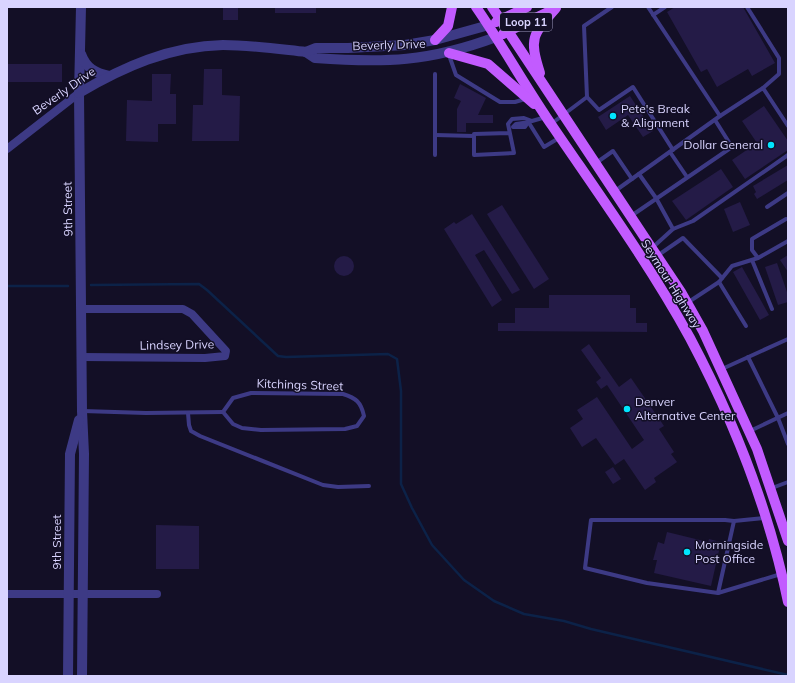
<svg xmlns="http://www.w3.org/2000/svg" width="795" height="683" font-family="Mulish,sans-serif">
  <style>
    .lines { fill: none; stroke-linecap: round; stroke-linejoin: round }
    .stream { stroke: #0c2248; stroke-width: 2.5 }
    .building { fill: #241b47 }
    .service { stroke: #3d3a85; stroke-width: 4 }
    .minor { stroke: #3d3a85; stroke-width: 8 }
    .tertiary { stroke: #3d3a85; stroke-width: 10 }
    .primary { stroke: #c25bff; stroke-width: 10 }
    .poi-dot { fill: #00e5ff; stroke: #130f26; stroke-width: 1.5 }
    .labels { text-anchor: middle; stroke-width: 3; stroke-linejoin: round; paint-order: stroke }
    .shield { fill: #130f26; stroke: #9e99be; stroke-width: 1 }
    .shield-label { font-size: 11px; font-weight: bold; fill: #d9d4ff }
    .street-label { font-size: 12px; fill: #d9d4ff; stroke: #130f26 }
    .poi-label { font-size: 12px; fill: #d9d4ff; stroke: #130f26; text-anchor: start }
  </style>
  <rect width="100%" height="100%" fill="#130f26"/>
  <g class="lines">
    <g class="stream">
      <polyline points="91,285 199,284 207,290 278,356 286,357 388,354 397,359 401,391 401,484 412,508 432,545 464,580 494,601 524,614 564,621 591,629 788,675"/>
      <polyline points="7,286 68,286"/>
    </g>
  </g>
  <g class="building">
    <rect x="223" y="7" width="15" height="13"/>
    <rect x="275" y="7" width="41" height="6"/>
    <polygon points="675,7 743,7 775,63 752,76 748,69 717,87 707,69 701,72 667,12"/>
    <rect x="7" y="64" width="55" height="18"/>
    <polygon points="204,69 222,69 222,95 240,96 239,141 192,141 193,105 203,105"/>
    <polygon points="152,74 171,74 170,94 176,94 176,124 158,124 158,142 126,141 127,100 152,101"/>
    <polygon points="460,84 486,98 478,115 493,115 493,123 466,123 466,132 457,132 457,109 461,101 454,98"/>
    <polygon points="630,96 653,131 643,137 628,115 606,130 598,117"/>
    <polygon points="764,106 788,141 788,150 745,179 732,160 757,143 742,121"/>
    <polygon points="788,165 788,180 757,199 754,194 756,192 753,186"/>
    <polygon points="721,169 733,187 686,220 672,201"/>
    <polygon points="740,202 750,225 733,232 724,209"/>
    <polygon points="502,205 549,279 534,289 487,214"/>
    <polygon points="472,214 520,290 512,294 484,250 475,255 502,300 492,307 444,229 454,222 456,224"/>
    <polygon points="788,255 788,272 780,260"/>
    <circle cx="344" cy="266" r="10"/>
    <polygon points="777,263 788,295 788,302 778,305 765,267"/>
    <polygon points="742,267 769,315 760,320 733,272"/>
    <polygon points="549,295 630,295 630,308 636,308 636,323 647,323 647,332 498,331 498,323 515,323 515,308 549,308"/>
    <polygon points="589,344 619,387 631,378 664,426 659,429 674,452 671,454 677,462 654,478 656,482 645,490 624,459 615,465 596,438 582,447 570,428 583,419 577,410 597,397 632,449 644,440 607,385 601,389 596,382 601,378 581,350"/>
    <polygon points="613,467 621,479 613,484 605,472"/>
    <polygon points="156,525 199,526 199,569 156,569"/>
    <polygon points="667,532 708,542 709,539 721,542 711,586 654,573 657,560 653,560 658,542 664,544"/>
  </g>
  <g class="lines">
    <g class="service">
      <polyline points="747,7 779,58 779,74 763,88"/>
      <polyline points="653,15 665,7"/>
      <polyline points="449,55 456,75 500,102 515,102 525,99"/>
      <polyline points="587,97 599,110 633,87 673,150"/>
      <polyline points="720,116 763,88 788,126"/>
      <polyline points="529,123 544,147 559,138"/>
      <polyline points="527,124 525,127 513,127 516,124 530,122"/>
      <polyline points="551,124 587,97 584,26 612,7"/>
      <polyline points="509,133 474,134 474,155 514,153 508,124 512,119 524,118 532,121 546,117"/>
      <polyline points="435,135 474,136"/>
      <polyline points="670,152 687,177"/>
      <polyline points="435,155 435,74"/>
      <polyline points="596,163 613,151 632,179"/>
      <polyline points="639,174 656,198 673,229 652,248"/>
      <polyline points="615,191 720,116 648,7"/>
      <polyline points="767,207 788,193"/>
      <polyline points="631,216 732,147 715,120"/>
      <polyline points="673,229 693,221 788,155"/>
      <polyline points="657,256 683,238 722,278"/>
      <polyline points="758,258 752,250 752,239 786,219"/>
      <polyline points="752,260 772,309"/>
      <polyline points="719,282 746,326"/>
      <polyline points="687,303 719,282 732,266 758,258 788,241"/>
      <polyline points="748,357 778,418 788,444"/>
      <polyline points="722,369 788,339"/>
      <path d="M251,393L343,394C356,398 361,402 364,416L357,426L345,429L261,430L242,428L233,424L223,412L233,398Z"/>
      <polyline points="83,411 146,413 223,412"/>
      <polyline points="188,413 189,425 191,431 200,436 323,485 338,487 369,486"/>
      <polyline points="750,431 788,413"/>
      <polyline points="772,488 788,482"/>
      <polyline points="765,518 734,521 725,520 591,520 585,568 647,583 718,593 781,574"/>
      <polyline points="718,593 734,521"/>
    </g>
    <g class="minor">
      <polyline points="7,149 79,93"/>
      <polyline points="82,309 183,309 192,314 226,351 225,356 205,358 82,357"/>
      <polyline points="7,594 157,594"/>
    </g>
    <g class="tertiary">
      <polyline points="81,7 79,93 82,411 84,454 82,676"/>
      <path d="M306,52L315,58C385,63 429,62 496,37"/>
      <path d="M81,54C86,68 95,73 109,76"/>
      <path d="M79,93C123,67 170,46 223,45C250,45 278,49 306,52L316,48H348L405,45L435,40L489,25"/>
      <polyline points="68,676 70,454 79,420"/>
    </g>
    <g class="primary">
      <path d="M476,7C503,46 526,88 553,127C600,196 650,265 690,338C734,421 769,510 788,602"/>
      <polyline points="492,7 645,238 681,292 703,331 757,449 788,541"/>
      <polyline points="496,22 527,7"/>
      <polyline points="503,34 552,10"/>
      <polyline points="435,40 448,26 452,7"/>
      <polyline points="449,53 488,64 534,104"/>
      <path d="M540,73C529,38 532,35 556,8"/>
    </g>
  </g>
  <g class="poi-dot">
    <circle cx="613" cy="116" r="4"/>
    <circle cx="771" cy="145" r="4"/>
    <circle cx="627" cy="409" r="4"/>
    <circle cx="687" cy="552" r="4"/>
  </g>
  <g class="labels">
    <rect class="shield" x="500" y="13" width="52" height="18" rx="3"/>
    <g class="shield-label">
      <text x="526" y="26">Loop 11</text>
    </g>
    <g class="street-label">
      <text transform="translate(389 45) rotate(-2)" y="4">Beverly Drive</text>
      <text transform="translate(64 91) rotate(-35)" y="4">Beverly Drive</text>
      <text transform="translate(68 209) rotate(-91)" y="4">9th Street</text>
      <text transform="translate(671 284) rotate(58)" y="4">Seymour Highway</text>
      <text transform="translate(177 345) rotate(-1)" y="4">Lindsey Drive</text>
      <text transform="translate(300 385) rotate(2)" y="4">Kitchings Street</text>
      <text transform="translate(57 542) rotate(-90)" y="4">9th Street</text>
    </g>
    <g class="poi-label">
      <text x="621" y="113">Pete's Break<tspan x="621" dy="14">&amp; Alignment</tspan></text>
      <text x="763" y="149" text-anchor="end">Dollar General</text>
      <text x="635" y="406">Denver<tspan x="635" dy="14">Alternative Center</tspan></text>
      <text x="695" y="549">Morningside<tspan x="695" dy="14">Post Office</tspan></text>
    </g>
  </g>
  <rect width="795" height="683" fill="none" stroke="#d9d4ff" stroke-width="16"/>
</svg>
